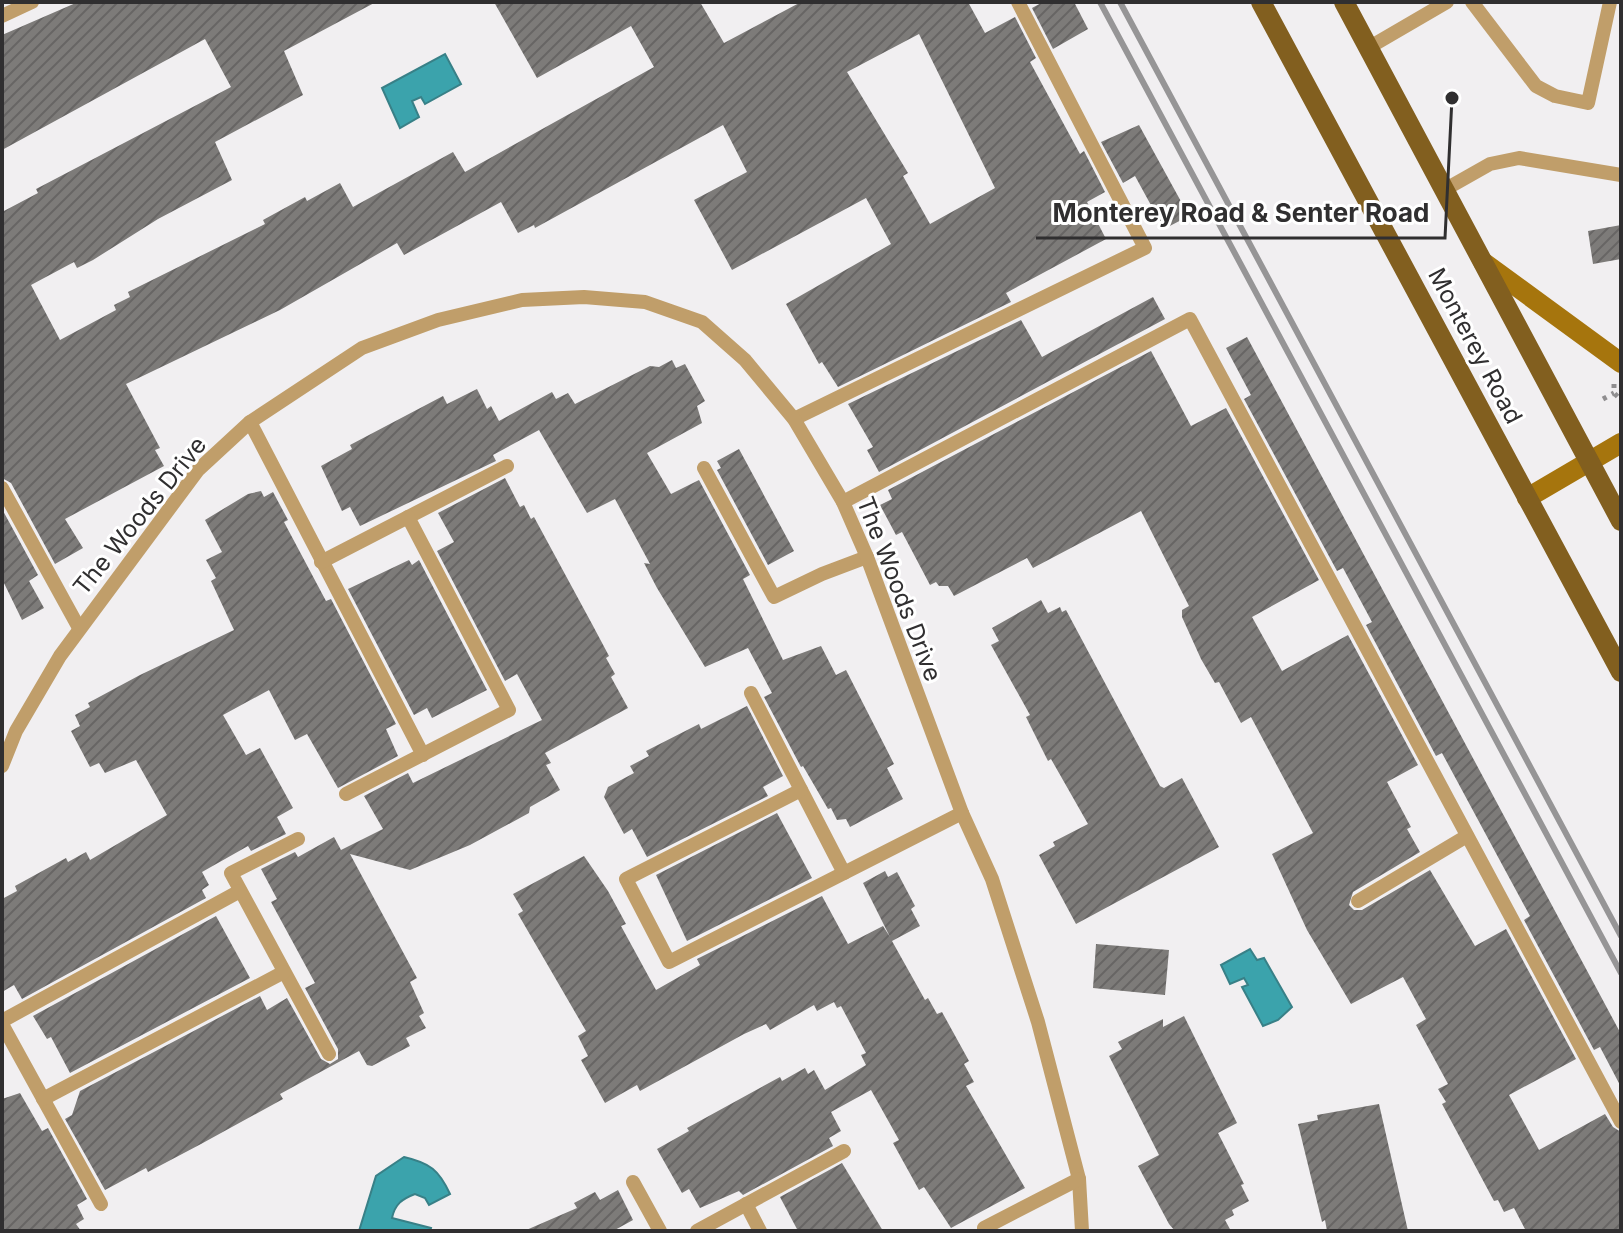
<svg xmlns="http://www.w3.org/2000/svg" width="1623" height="1233" font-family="Inter,sans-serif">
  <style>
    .water { fill: #3ba3ac; stroke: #388087; stroke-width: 2 }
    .building { fill: url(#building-hatch); fill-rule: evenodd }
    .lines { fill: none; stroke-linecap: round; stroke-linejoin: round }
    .path { stroke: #908e90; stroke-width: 5; stroke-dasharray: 4 6; stroke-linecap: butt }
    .service { stroke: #c09e6a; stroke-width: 14 }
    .secondary { stroke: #a6750d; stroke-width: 20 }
    .primary { stroke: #825f1f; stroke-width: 20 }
    .rail { stroke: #969596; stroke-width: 6 }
    .labels { text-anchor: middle; stroke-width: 6; stroke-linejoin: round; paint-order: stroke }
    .street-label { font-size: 24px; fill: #302f30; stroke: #fff }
    .leader { fill: none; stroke: #302f30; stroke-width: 3 }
    .callout-dot { fill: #302f30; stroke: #fff; stroke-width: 3 }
    .callout-label { font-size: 26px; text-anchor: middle; font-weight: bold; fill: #302f30; stroke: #fff; stroke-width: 6; stroke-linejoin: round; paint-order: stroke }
  </style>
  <defs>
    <pattern id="building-hatch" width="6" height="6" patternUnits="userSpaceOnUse" patternTransform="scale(2)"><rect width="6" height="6" fill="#7d7b79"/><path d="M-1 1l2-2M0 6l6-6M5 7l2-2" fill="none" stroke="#676564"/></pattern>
  </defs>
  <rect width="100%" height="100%" fill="#f1eff1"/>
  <g class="water">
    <polygon points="445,54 461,84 425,104 421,97 412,101 419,117 400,128 382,88"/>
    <polygon points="1250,949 1257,960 1264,958 1292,1007 1278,1020 1263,1026 1242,987 1248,985 1244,978 1230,984 1221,965"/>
    <path d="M404,1157C430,1163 439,1170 450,1194L429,1205L425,1198L415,1194C402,1199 395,1204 392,1218L431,1228L430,1231H359L376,1176Z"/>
  </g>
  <g class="building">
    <path d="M78,2H376L284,51L303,95L215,142L232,180L158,219L93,260L77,268L74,262L31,285L60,340L116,310L114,305L130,297L128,292L265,224L263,220L305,197L307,201L340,183L353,207L453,152L465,172L654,67L631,26L537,78L494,2H700L724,43L801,2H968L985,33L1015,17L1036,58L1030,62L1080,154L1084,151L1105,192L1087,202L1106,239L1006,293L1011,302L838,387L822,362L819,364L786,304L891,244L866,198L732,270L694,200L747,172L723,125L535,228L534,225L518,233L501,202L404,255L397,243L280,310L126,384L160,448L155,450L164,466L65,519L83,548L55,564L11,483L2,478V212L38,193L36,189L231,87L205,39L2,150V35ZM919,34L995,188L930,224L903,176L908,173L847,72Z"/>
    <polygon points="1043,2 1074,2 1088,29 1053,49 1032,8"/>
    <polygon points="1139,125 1189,216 1164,229 1135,176 1123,183 1101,142"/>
    <polygon points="1621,225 1621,259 1593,264 1588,231"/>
    <polygon points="1153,297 1165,319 879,472 867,450 873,447 848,404 1021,320 1042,357"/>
    <polygon points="1247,337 1621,1034 1621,1087 1600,1047 1594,1050 1524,920 1530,916 1498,857 1442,753 1436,756 1366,625 1372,622 1343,568 1337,571 1244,399 1251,395 1226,348"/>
    <polygon points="1151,351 1191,426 1226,408 1319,580 1252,617 1282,671 1348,635 1418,765 1387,782 1411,827 1407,829 1420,852 1353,892 1349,905 1354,910 1362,910 1430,870 1475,946 1506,929 1576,1059 1509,1095 1539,1150 1605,1114 1613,1127 1621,1132 1621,1231 1526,1231 1514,1208 1504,1212 1498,1200 1494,1201 1442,1104 1446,1102 1438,1089 1448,1084 1416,1025 1426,1019 1403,977 1351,1004 1307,930 1272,854 1313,833 1251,717 1241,723 1219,682 1215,683 1201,659 1182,617 1182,610 1189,606 1141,511 1033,568 1027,558 954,596 948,586 939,586 936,582 930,585 902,532 896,535 880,505 892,499 888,490"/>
    <polygon points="672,360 676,368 685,364 705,401 697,406 702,423 647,453 671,494 699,480 750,575 743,579 783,660 821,646 836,675 846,670 894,764 887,768 903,799 850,827 846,819 837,820 831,808 828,809 803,766 801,767 764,697 772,693 748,648 705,667 657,588 644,563 650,564 615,499 587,513 539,430 493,455 496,461 360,526 350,507 342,511 321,466 352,449 350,445 443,396 447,404 477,389 487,409 491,406 499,421 552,392 556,399 568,393 575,404 650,366 659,367"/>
    <polygon points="739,449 794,551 768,565 717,470 721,468 717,461"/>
    <polygon points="505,478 520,507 524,505 531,519 534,517 592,624 609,656 606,658 615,674 611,677 628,708 545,753 551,763 546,765 560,790 530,807 529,813 470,845 410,870 350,854 417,978 410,982 424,1013 419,1016 426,1028 406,1038 410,1046 372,1066 367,1065 359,1051 280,1094 283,1099 201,1144 148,1172 146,1168 105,1190 65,1119 72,1115 80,1091 260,996 267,1010 287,998 321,1059 330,1064 338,1059 338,1049 305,988 315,983 271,902 277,899 261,869 295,852 298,857 334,837 341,850 383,829 364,796 408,773 413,783 542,720 517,674 505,681 437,551 454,542 438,513"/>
    <polygon points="261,491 264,497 273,492 288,520 284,522 326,601 331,599 396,724 386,729 398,756 338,788 307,734 295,740 269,690 223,715 246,755 260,748 293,808 277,817 286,834 251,851 248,846 202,872 209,885 202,890 206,898 22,999 14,985 2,992 2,899 17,891 15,886 66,858 68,862 86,852 90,860 167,815 136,760 105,773 99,763 90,767 71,731 80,726 75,715 90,707 88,703 140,675 234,630 211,581 216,578 206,560 222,552 205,520 248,494"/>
    <polygon points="2,509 38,575 29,581 44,608 22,620 2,579"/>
    <polygon points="409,560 412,565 419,560 487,690 432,718 427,708 414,715 348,589"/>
    <polygon points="1041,600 1048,613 1060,607 1062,612 1066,610 1160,786 1164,788 1182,778 1219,847 1076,924 1039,855 1055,846 1053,842 1088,824 1051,759 1048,761 1026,717 1030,715 991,645 999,641 992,628"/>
    <polygon points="747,706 783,776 763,787 768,796 647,857 632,829 624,834 604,797 608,787 634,773 630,766 649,756 646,751 699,724 701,729"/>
    <polygon points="777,813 812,878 687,941 656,875"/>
    <polygon points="584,856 608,891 626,924 621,926 656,990 700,965 697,959 822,896 848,944 883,926 890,937 863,883 885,871 888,877 897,872 915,906 911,909 920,926 892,941 925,1000 928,998 937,1014 942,1012 969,1061 964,1064 974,1082 966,1086 1025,1188 951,1228 924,1187 919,1190 893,1143 899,1140 871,1090 831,1112 841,1131 829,1138 833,1146 743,1195 739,1191 700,1208 689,1189 682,1193 657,1149 689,1131 687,1128 780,1077 782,1081 805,1068 808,1074 814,1070 825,1090 866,1065 861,1055 866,1053 841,1006 837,1008 834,1002 817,1011 814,1005 770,1030 766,1024 744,1034 640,1091 637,1085 605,1103 581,1060 588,1056 578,1036 586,1031 518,914 523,911 513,894"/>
    <polygon points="216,916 250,978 70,1073 51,1037 47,1039 33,1016"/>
    <polygon points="1096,944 1169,950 1165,995 1093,988"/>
    <polygon points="1184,1016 1237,1123 1218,1133 1244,1184 1241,1185 1249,1201 1232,1210 1234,1215 1225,1220 1231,1231 1175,1231 1169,1224 1138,1166 1159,1155 1109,1056 1122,1049 1118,1042 1163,1019 1163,1027"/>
    <polygon points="20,1093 42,1131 48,1128 87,1199 77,1205 84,1219 76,1224 81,1231 2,1231 2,1099"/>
    <polygon points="1379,1104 1408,1231 1327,1231 1325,1220 1322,1222 1298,1124 1318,1120 1317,1115"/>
    <polygon points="842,1163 883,1231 798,1231 780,1197"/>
    <polygon points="618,1190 633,1220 613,1231 524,1231 577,1208 574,1203 595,1192 600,1200"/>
  </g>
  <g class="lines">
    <g class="path">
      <polyline points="1614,384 1614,393 1621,400"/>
      <polyline points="1603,399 1614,393"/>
    </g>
    <g class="service">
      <polyline points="1472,2 1536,86 1555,96 1588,103 1610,2"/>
      <polyline points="2,16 32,2"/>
      <polyline points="1368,48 1447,2"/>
      <polyline points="1444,190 1490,164 1519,158 1621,175"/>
      <polyline points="794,419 1145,248 1018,2"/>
      <polyline points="250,422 423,755"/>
      <polyline points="704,468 774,597 822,574 867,557"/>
      <polyline points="2,488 79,628"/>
      <polyline points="843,502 1190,319 1621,1122"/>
      <polyline points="321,562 507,466"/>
      <polyline points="751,693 844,873"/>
      <polyline points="2,766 16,731 60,656 198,470 250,422 362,348 438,320 522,300 584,297 645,302 702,322 745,360 794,419 843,502 867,557 962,813 992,879 1038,1022 1079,1179 1082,1231"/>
      <polyline points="801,790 626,879 669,962 962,813"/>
      <polyline points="346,794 509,710 408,517"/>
      <polyline points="298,839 231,873 329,1054"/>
      <polyline points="1358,901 1467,836"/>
      <polyline points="2,1021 240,891"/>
      <polyline points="2,1024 101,1204"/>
      <polyline points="43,1099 284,972"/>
      <polyline points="633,1182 660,1231"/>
      <polyline points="746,1204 760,1231"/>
      <polyline points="697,1231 844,1151"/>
      <polyline points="985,1231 984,1228 1079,1179"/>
    </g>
    <g class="secondary">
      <polyline points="1483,262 1621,363"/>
      <polyline points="1527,498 1621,443"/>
    </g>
    <g class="primary">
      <polyline points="1261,2 1621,672"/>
      <polyline points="1344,2 1621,521"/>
    </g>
    <g class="rail">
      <polyline points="1100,2 1621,973"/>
      <polyline points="1120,2 1621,936"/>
    </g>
  </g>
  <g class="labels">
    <g class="street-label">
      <text transform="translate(1475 346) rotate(62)" y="8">Monterey Road</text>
      <text transform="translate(140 516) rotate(-51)" y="8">The Woods Drive</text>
      <text transform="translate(899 589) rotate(69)" y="8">The Woods Drive</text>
    </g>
  </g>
  <path class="leader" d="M1452 98L1445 238H1036"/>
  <circle class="callout-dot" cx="1452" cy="98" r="8"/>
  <g class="callout-label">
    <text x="1241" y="222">Monterey Road &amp; Senter Road</text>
  </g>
  <rect width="1623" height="1233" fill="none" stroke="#302f30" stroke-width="8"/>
</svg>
